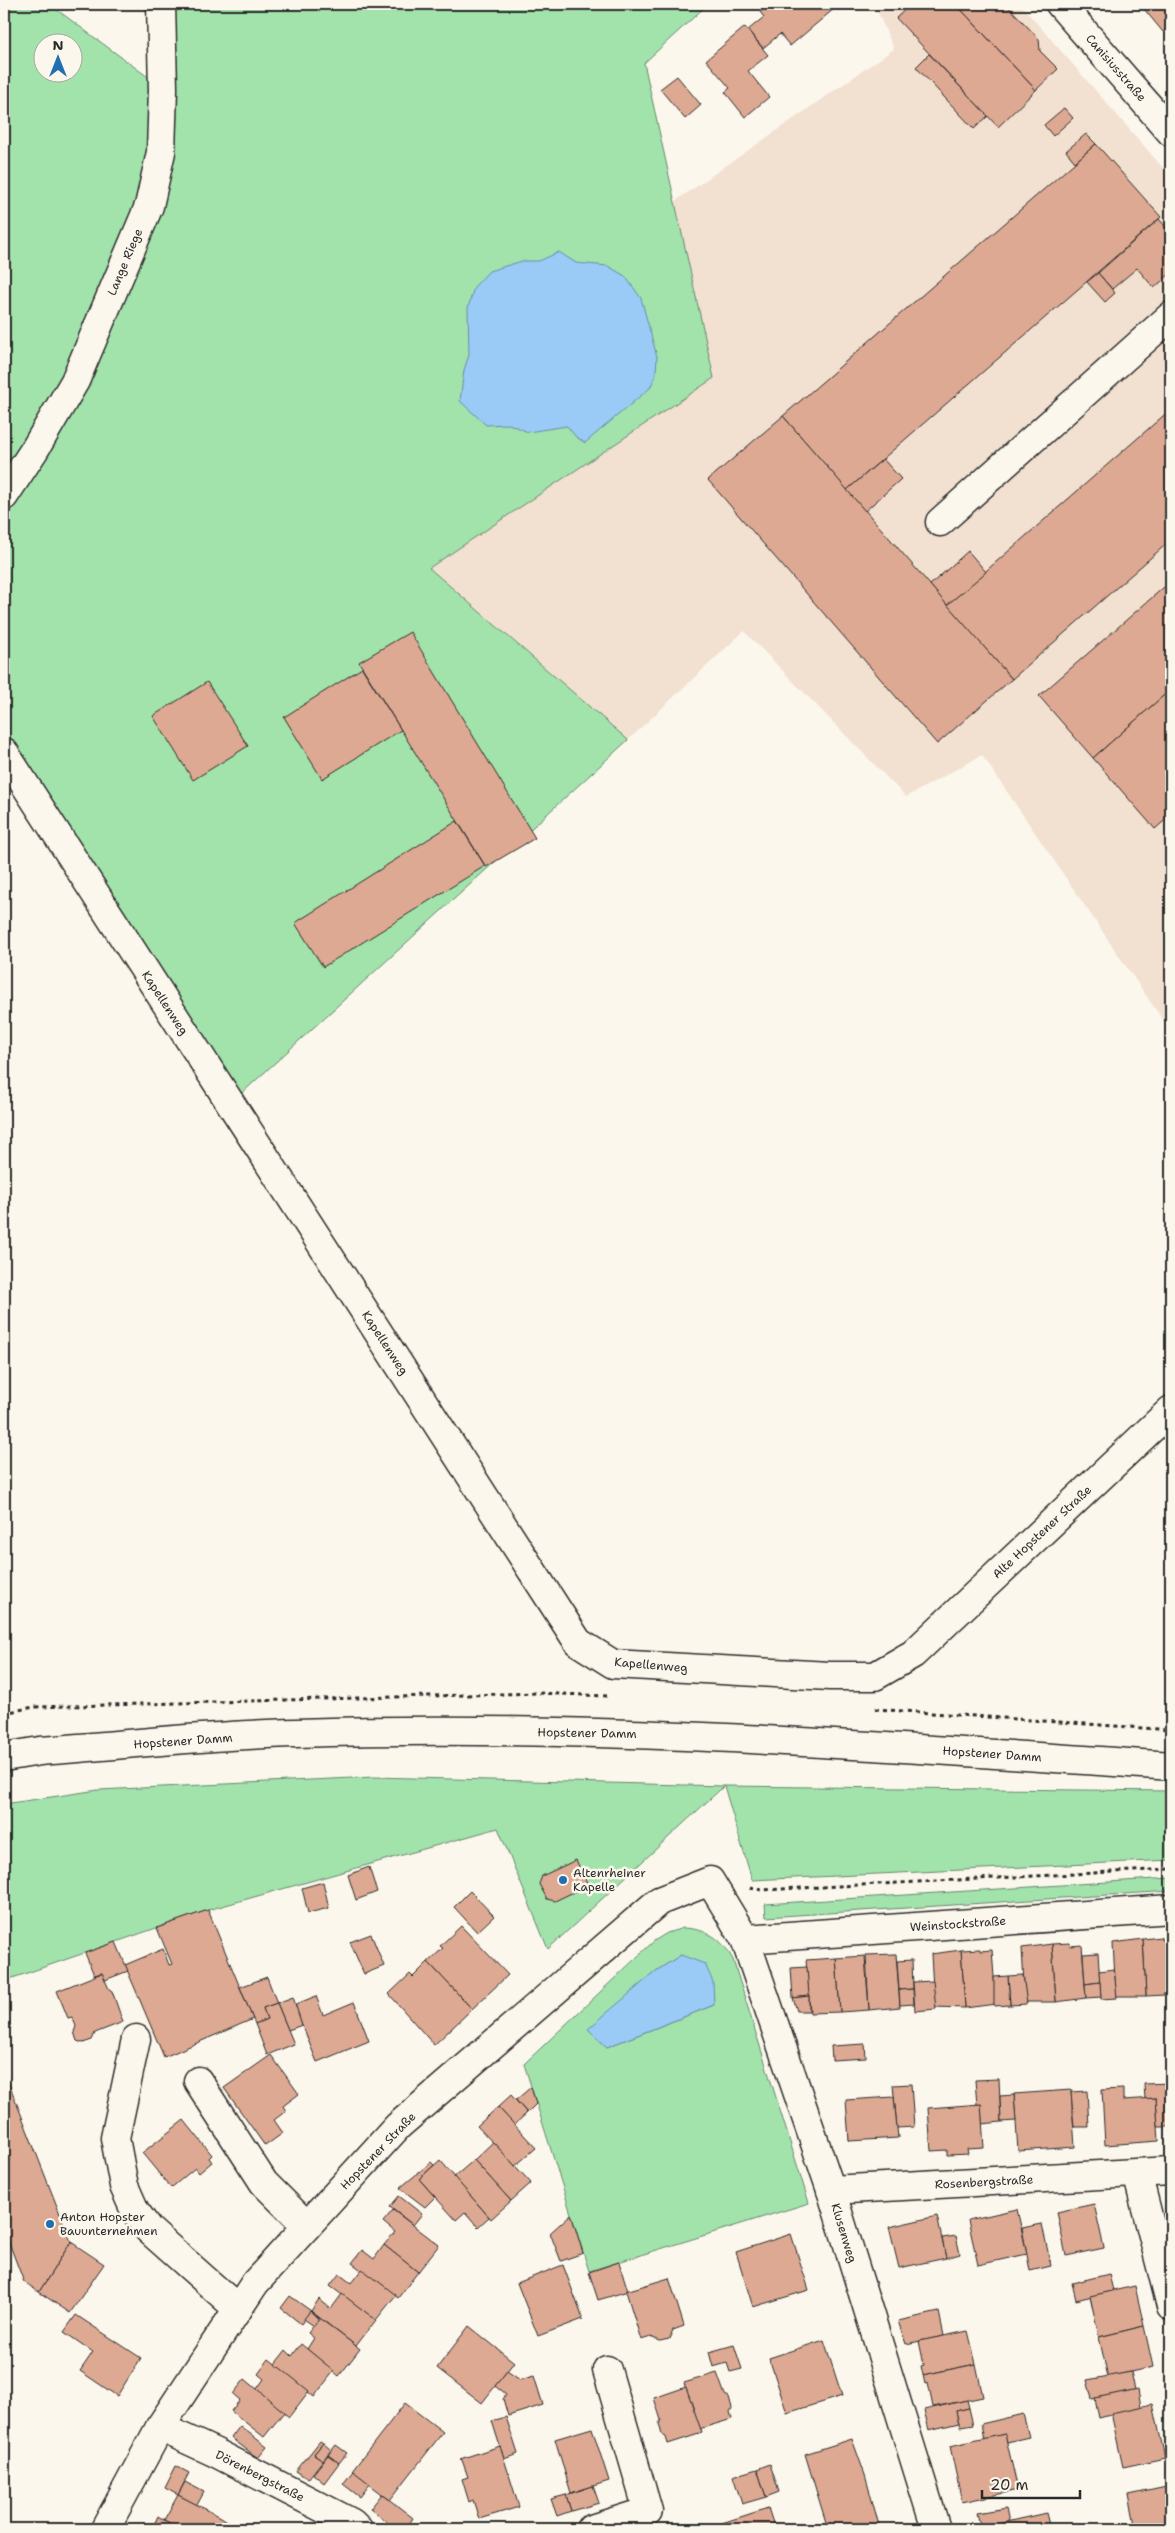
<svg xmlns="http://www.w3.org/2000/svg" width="1175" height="2533" font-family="'Shantell Sans',sans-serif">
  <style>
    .built { fill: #f2e0d1 }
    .green { fill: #a2e3ac; stroke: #66876c; fill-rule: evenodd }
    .water { fill: #99cbf6; stroke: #6d8ba5 }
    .building { fill: #dea992; stroke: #2b2b2b }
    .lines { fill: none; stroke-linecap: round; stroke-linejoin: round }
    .minor-casing { stroke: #2b2b2b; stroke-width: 31 }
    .major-casing { stroke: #2b2b2b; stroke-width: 31 }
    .path { stroke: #2b2b2b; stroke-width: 3; stroke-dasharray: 4 4; stroke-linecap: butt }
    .minor { stroke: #fbf7ec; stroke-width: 28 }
    .major { stroke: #fbf7ec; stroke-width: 28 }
    .poi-dot { fill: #1f6fb2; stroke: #fbf7ec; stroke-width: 2 }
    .labels { text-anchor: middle; stroke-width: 5; stroke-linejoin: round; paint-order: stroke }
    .street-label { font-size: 12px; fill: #2b2b2b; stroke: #fbf7ec }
    .poi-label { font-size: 12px; fill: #2b2b2b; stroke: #fbf7ec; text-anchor: start }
  </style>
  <rect width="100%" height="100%" fill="#fbf7ec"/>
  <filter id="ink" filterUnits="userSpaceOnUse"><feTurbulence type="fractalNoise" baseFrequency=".02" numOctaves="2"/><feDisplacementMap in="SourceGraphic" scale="10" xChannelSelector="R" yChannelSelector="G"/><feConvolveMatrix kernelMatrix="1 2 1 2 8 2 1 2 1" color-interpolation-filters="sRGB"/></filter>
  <g filter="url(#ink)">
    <polygon class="built" points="874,4 1020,4 1171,177 1171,1032 982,755 906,797 744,631 628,740 429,568 714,378 674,202 894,49"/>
    <g class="green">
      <path d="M4,4H49L163,88L161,4H708L644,63L714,378L429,568L628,740L230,1104L4,752ZM42,42H72V72H42Z"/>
      <polygon points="374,1777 724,1786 1171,1791 1171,1860 752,1880 724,1786 548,1949 498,1828 208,1910 4,1981 4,1804 98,1790"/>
      <polygon points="1171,1878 1171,1891 766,1917 765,1904"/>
      <path d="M683,1928C707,1929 722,1938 733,1960L809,2203L589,2271L524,2064L654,1941L667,1933ZM681,1955L714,2005L607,2047L589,2030L656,1971Z"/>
    </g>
    <g class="water">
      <polygon points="559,252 576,263 608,266 625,276 641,298 657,357 656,374 650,388 585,443 575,436 567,426 528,432 509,424 486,425 460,401 464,370 469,355 468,308 474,287 489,271 522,261 539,261"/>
      <polygon points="681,1955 705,1964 713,1982 714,2005 607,2047 588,2029 656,1971"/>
    </g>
    <g class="building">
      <polygon points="770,4 831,4 835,8 790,46 780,34 763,48 748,30 764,17 760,12"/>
      <polygon points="911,4 956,4 1036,90 998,127 896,18"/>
      <polygon points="956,4 1006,4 1039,39 1040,51 1058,69 1036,90"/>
      <polygon points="1151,4 1171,4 1171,26 1163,32 1144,9"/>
      <polygon points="745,27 768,55 748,71 769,97 745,117 725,92 730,88 706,60"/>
      <polygon points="929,54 988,116 974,129 916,67"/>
      <polygon points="677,76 701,105 685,119 660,89"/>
      <polygon points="1064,108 1073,118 1053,136 1044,125"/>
      <polygon points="1086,134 1096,144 1075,162 1066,151"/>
      <polygon points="1096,144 1161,217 847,490 783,416"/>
      <polygon points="1159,219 1171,233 1171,273 1154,288 1137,268 1112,289 1098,273"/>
      <polygon points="1098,273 1115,293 1105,302 1087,282"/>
      <polygon points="1171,409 1171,540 1012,679 947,605"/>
      <polygon points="783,416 1012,679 937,744 708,480"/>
      <polygon points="883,459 901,479 865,511 847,490"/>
      <polygon points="968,551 986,572 947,605 930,585"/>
      <polygon points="1171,581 1171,689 1093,758 1039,696"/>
      <polygon points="410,632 535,838 486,867 359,662"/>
      <polygon points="362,668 401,730 322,779 284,717"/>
      <polygon points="207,682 248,746 193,780 153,716"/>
      <polygon points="1171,689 1171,815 1155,829 1093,758"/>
      <polygon points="457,821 485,866 323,967 295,923"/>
      <polygon points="576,1860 588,1885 555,1901 547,1899 539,1884 542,1876"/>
      <polygon points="369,1867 377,1892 356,1900 348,1875"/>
      <polygon points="323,1882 329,1908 308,1913 302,1888"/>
      <polygon points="470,1891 494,1916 477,1932 454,1907"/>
      <polygon points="208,1910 253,2019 164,2057 125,1965 163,1949 169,1965 172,1964 157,1928"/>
      <polygon points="461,1926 508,1975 472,2009 428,1962 443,1948 440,1946"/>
      <polygon points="371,1934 384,1966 364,1974 350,1942"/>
      <polygon points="1161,1937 1161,1940 1171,1939 1171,1992 1165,1993 1165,1995 1146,1996 1143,1939"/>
      <polygon points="1143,1939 1146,1996 1116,1996 1113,1943"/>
      <polygon points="116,1942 128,1971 105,1980 102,1973 94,1975 85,1953"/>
      <polygon points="1070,1943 1070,1946 1082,1945 1086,1998 1056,2002 1052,1944"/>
      <polygon points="1052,1944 1056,2002 1025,2002 1022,1948"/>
      <polygon points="980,1949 980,1951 992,1950 996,2004 965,2008 961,1950"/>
      <polygon points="961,1950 965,2008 934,2007 931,1954"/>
      <polygon points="1098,1953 1100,1982 1085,1984 1083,1954"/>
      <polygon points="896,1954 900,2007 869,2010 866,1955"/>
      <polygon points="865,1956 869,2010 840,2012 836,1958"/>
      <polygon points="836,1958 840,2012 810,2013 806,1960"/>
      <polygon points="912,1960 913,1989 899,1990 897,1961"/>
      <polygon points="428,1962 472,2009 434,2045 389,1994 410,1974 413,1977"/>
      <polygon points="807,1967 809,1996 793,1998 791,1968"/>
      <polygon points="1114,1969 1117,1998 1101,1999 1099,1971"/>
      <polygon points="102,1973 109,1989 112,1991 123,2022 95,2033 92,2040 83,2043 77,2041 74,2032 76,2026 72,2017 68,2018 57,1991"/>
      <polygon points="1023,1975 1027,2004 1010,2005 1008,1976"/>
      <polygon points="1008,1976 1010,2005 994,2006 994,1977"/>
      <polygon points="267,1977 277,2003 263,2008 267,2019 255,2024 240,1987"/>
      <polygon points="933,1981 936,2009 915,2011 913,1982"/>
      <polygon points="1100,1982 1101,1997 1086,1998 1085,1984"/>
      <polygon points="913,1989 914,2004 900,2005 899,1990"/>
      <polygon points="316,1996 323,2015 354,2002 369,2041 317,2062 294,2005"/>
      <polygon points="809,1996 809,2011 797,2011 793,1998"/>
      <polygon points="293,1997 302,2025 288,2030 277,2003"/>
      <polygon points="277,2003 294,2044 267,2055 255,2024 267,2019 263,2008"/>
      <polygon points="865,2044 866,2058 832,2060 831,2046"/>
      <polygon points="271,2055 299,2094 283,2106 286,2111 274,2120 283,2133 265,2146 224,2088"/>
      <polygon points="4,2071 71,2242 39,2292 24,2282 4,2230"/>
      <polygon points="999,2079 1001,2122 982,2124 981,2104 977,2105 975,2080"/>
      <polygon points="1171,2083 1171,2127 1158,2127 1156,2098 1145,2099 1144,2084"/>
      <polygon points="911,2084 914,2127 897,2128 893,2085"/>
      <polygon points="531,2087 536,2104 527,2113 516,2100"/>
      <polygon points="1123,2089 1123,2100 1156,2098 1159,2141 1105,2145 1102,2090"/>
      <polygon points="1071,2090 1075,2147 1018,2151 1014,2094"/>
      <polygon points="1087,2091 1089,2127 1074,2127 1071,2092"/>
      <polygon points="511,2095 527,2113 514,2125 498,2107"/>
      <polygon points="1014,2095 1016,2121 1001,2122 1000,2096"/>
      <polygon points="894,2097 898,2138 849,2141 846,2100"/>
      <polygon points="981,2104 984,2148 967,2149 968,2154 947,2155 947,2150 931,2151 928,2108"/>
      <polygon points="498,2107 536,2148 515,2166 477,2126"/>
      <polygon points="184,2120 212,2155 209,2158 212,2162 199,2173 195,2168 171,2188 142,2153"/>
      <polygon points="493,2142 531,2183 511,2201 474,2160"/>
      <polygon points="440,2160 489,2217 478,2227 465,2212 456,2220 419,2179"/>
      <polygon points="474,2160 511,2201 491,2219 454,2177"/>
      <polygon points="431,2162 434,2165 419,2179 435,2197 425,2207 400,2188"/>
      <polygon points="399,2196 422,2214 413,2225 390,2207"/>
      <polygon points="1094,2204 1104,2248 1066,2256 1057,2212"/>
      <polygon points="1017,2209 1027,2254 978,2265 968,2220"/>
      <polygon points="393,2210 439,2245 418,2272 384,2245 395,2232 383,2222"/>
      <polygon points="571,2214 583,2253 561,2261 550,2233"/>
      <polygon points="937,2216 946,2258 899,2268 889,2227"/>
      <polygon points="1042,2224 1051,2266 1030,2271 1022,2228"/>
      <polygon points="791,2234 809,2290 753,2307 736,2252"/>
      <polygon points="956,2236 960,2254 946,2258 942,2238"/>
      <polygon points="71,2242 104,2264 70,2313 39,2292"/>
      <polygon points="384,2245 418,2272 398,2298 352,2263 362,2250 374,2259"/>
      <polygon points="619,2262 628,2291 598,2300 589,2272"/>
      <polygon points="563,2265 583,2319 538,2336 517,2283"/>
      <polygon points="362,2269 396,2295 376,2320 330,2286 339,2274 351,2283"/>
      <polygon points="1109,2274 1113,2291 1076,2300 1072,2283"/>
      <polygon points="669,2278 684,2326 673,2330 669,2339 660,2341 651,2337 641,2340 626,2291"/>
      <polygon points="1135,2286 1144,2326 1099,2337 1090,2296"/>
      <polygon points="342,2294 376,2320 356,2346 311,2311 319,2299 331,2309"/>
      <polygon points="290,2296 311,2311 301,2324 281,2308"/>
      <polygon points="310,2311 360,2349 339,2376 307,2349 314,2338 308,2333 319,2319"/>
      <polygon points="310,2311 319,2319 314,2326 304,2319"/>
      <polygon points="939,2312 944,2336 906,2344 898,2321"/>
      <polygon points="76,2315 141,2358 117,2396 80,2371 93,2352 64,2332"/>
      <polygon points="469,2326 514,2362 482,2403 437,2368"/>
      <polygon points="1144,2326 1153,2367 1108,2377 1099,2337"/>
      <polygon points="968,2331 976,2364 923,2375 921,2366 924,2365 919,2341"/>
      <polygon points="824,2340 842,2396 787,2413 769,2358"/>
      <polygon points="301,2344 334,2371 314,2397 275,2364 286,2350 292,2356"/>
      <polygon points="734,2345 742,2369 730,2372 727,2363 713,2367 709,2352"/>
      <polygon points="269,2359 309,2391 289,2417 256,2390 264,2379 258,2374"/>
      <polygon points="976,2364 983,2397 933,2407 928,2383 925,2384 923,2375"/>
      <polygon points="507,2371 520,2380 534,2376 543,2405 508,2416 503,2399 506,2395 495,2386"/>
      <polygon points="1131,2372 1135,2390 1092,2399 1087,2380"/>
      <polygon points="717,2373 725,2395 729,2397 732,2408 730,2412 732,2419 699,2429 684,2383"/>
      <polygon points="245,2379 284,2412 264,2437 231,2411 240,2400 233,2394"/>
      <polygon points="686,2387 702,2433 668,2444 666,2437 662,2435 659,2424 661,2420 654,2398"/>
      <polygon points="1138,2389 1141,2407 1099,2418 1095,2398"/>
      <polygon points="967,2400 969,2408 956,2411 959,2423 929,2430 924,2410"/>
      <polygon points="405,2403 443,2432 390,2500 352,2471"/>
      <polygon points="1153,2404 1165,2458 1123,2467 1111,2413"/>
      <polygon points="969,2408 973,2425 960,2427 956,2411"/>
      <polygon points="1023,2414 1029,2437 1007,2442 1005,2434 984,2439 981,2424"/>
      <polygon points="506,2417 518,2454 504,2459 492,2421"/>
      <polygon points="240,2426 267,2447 258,2458 231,2438"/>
      <polygon points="592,2428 609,2481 571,2493 555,2439"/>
      <polygon points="1005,2434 1018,2490 962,2502 950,2446"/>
      <polygon points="852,2439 865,2475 880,2529 828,2529 805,2454"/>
      <polygon points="320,2441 323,2443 314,2454 323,2460 308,2479 296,2471"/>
      <polygon points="323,2443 331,2450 323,2460 314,2454"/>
      <polygon points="336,2445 347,2453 339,2463 328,2455"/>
      <polygon points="500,2446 519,2507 479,2519 473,2500 469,2502 462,2479 468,2477 462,2460 460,2459"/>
      <polygon points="328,2455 339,2463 324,2483 313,2474"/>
      <polygon points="770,2464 779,2492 766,2497 757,2469"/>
      <polygon points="176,2466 189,2473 178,2495 165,2488"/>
      <polygon points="757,2469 766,2497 742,2504 733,2476"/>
      <polygon points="353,2471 370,2484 360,2497 343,2484"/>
      <polygon points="185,2482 204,2492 197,2505 178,2495"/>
      <polygon points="593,2486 599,2503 571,2511 566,2495"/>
      <polygon points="1171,2486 1171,2529 1136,2529 1129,2495"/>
      <polygon points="382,2494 413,2518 406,2529 396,2529 370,2509"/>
      <polygon points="178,2495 221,2517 235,2526 233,2529 181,2529 164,2520"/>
      <polygon points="566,2495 571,2511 557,2516 551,2499"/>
      <polygon points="768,2508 775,2529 724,2529 722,2523"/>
      <polygon points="1006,2508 1009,2522 988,2526 988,2529 981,2529 977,2513"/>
      <polygon points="1046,2513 1050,2529 988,2529 988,2526"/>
      <polygon points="158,2516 164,2520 181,2529 152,2529"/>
    </g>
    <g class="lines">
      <defs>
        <g id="minor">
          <polyline points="1060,4 1171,132"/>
          <polyline points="4,496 35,449 75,381 149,206 161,152 163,89 161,4"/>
          <polyline points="940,522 1171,316"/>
          <polyline points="4,752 578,1642 613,1664 830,1676 875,1676 913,1654 1171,1410"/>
          <polyline points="745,1939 1171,1909"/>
          <polyline points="136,2039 115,2138 124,2186 135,2211 149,2230 238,2309"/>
          <polyline points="198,2081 264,2183 307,2226"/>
          <polyline points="1137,2173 1171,2306"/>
          <polyline points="831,2190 1171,2171"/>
          <polyline points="160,2427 216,2453 352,2523 358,2529"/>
          <polyline points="105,2529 160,2427 255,2283 398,2126 659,1901 710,1881 745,1939 831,2190 936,2529"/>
          <polyline points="591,2529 648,2511 607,2370"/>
        </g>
        <path id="major" d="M4,1757L40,1751C125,1745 210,1735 296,1733C588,1723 880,1746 1171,1766"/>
      </defs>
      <use href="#minor" class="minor-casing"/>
      <use href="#major" class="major-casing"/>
      <g class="path">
        <polyline points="875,1709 1171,1730"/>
        <polyline points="4,1713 34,1707 538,1693 607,1696"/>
        <polyline points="750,1888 762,1890 1171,1869"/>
      </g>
      <use href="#minor" class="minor"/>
      <use href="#major" class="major"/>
    </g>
  </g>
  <g class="poi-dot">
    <circle cx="563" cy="1880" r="5"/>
    <circle cx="50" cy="2224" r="5"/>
  </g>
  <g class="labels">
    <g class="street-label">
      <text transform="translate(1116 68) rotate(49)" y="4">Canisiusstraße</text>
      <text transform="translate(125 262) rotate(-67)" y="4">Lange Riege</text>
      <text transform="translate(165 1003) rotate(57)" y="4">Kapellenweg</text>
      <text transform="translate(385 1343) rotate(57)" y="4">Kapellenweg</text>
      <text transform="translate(1042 1532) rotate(-43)" y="4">Alte Hopstener Straße</text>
      <text transform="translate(651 1665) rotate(5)" y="4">Kapellenweg</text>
      <text transform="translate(587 1733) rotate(1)" y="4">Hopstener Damm</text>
      <text transform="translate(183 1741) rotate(-4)" y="4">Hopstener Damm</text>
      <text transform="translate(992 1754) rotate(4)" y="4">Hopstener Damm</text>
      <text transform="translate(958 1924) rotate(-4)" y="4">Weinstockstraße</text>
      <text transform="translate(378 2151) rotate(-46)" y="4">Hopstener Straße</text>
      <text transform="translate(984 2182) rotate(-3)" y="4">Rosenbergstraße</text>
      <text transform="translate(844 2233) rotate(73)" y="4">Klusenweg</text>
      <text transform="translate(260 2476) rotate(27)" y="4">Dörenbergstraße</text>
    </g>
    <g class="poi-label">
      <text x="573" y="1877">Altenrheiner<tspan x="573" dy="14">Kapelle</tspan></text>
      <text x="60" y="2221">Anton Hopster<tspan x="60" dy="14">Bauunternehmen</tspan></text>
    </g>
  </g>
  <rect width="1175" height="2533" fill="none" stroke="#fbf7ec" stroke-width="20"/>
  <rect x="10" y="10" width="1155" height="2513" fill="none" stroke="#2b2b2b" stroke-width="2" filter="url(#ink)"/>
  <g transform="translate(58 58)"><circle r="24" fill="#fbf7ec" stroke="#a8a59f"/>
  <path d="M0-4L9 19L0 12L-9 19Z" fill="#1f6fb2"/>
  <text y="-8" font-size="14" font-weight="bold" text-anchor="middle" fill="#2b2b2b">N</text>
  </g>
  <path d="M982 2490v8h98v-8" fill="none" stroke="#2b2b2b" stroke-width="2.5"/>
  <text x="990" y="2490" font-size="15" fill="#2b2b2b" stroke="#fbf7ec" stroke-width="4" paint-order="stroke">20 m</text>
</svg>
